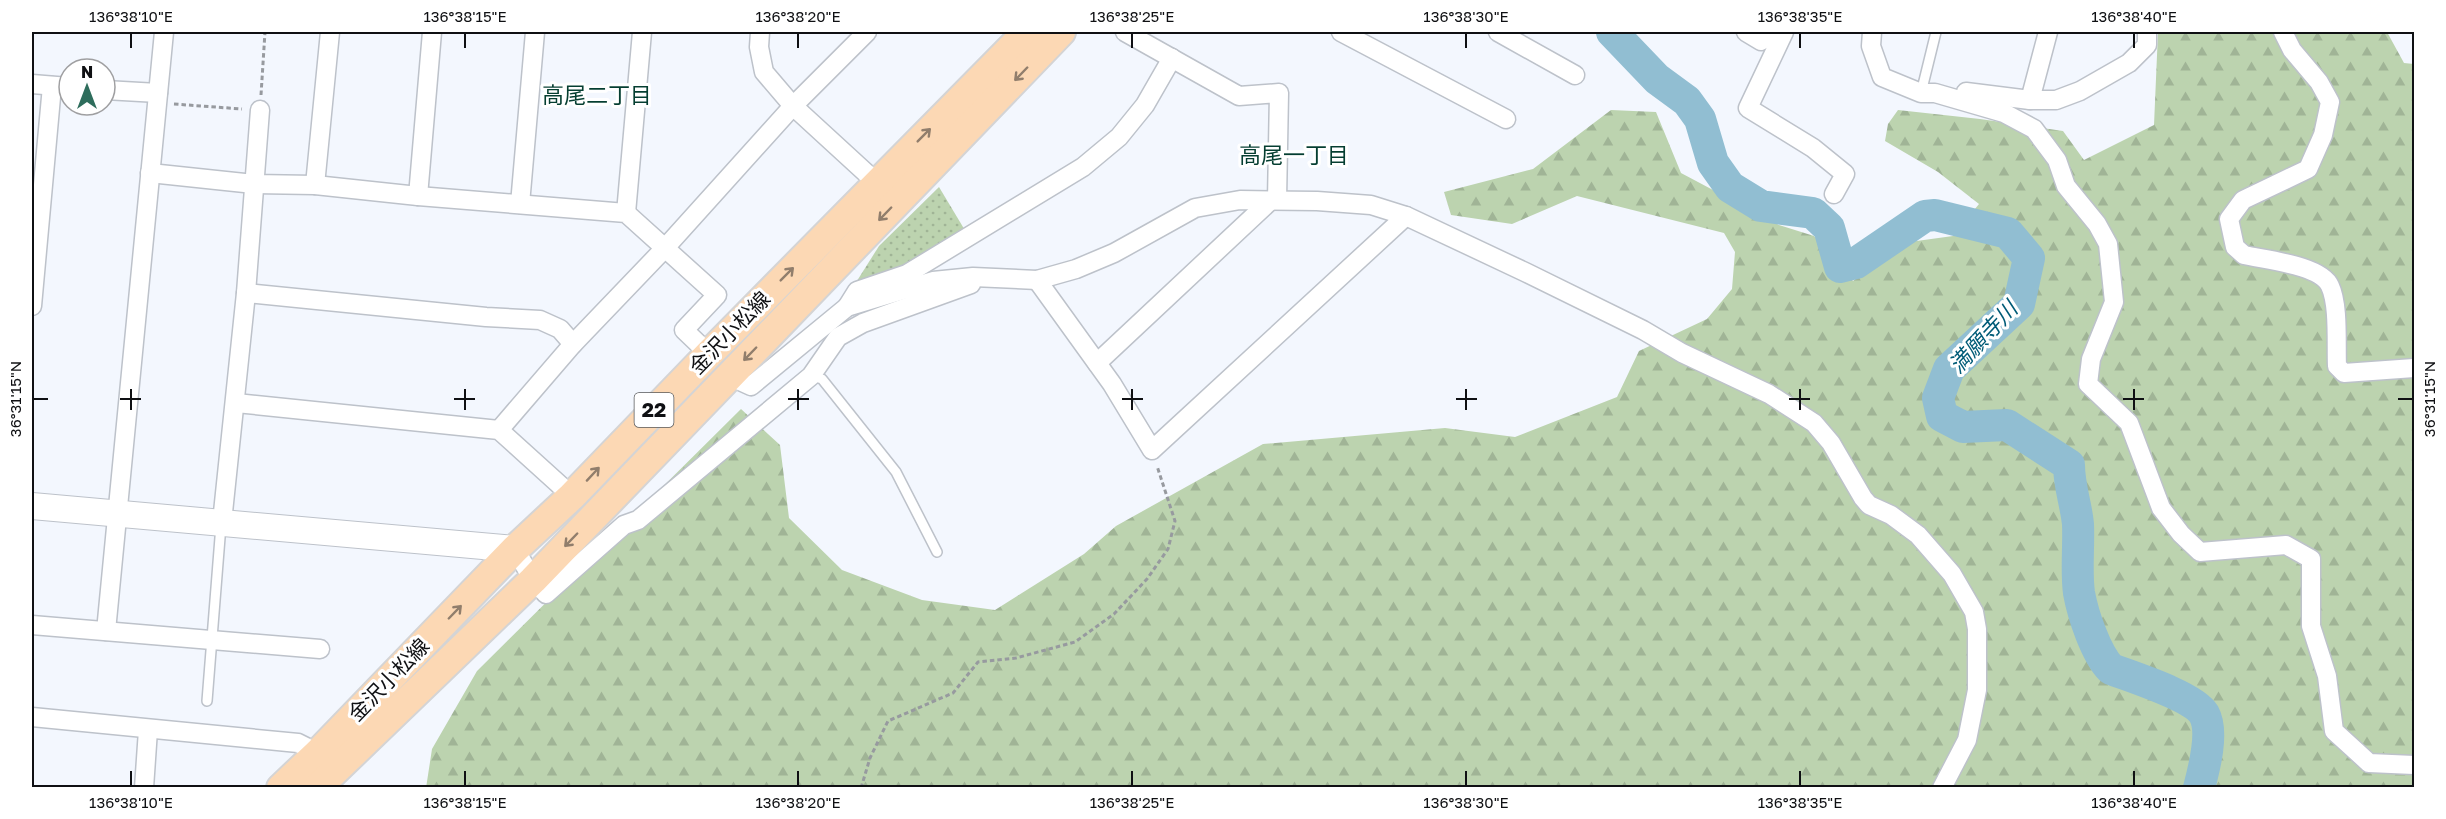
<svg xmlns="http://www.w3.org/2000/svg" width="2446" height="819" font-family="'Golos Text','Noto Sans JP',sans-serif">
  <style>
    .forest { fill: url(#forest-firs) }
    .park { fill: url(#park-dots) }
    .lines { fill: none; stroke-linecap: round; stroke-linejoin: round }
    .river { stroke: #91bed2; stroke-width: 32 }
    .lane-casing { stroke: #bdc2ca; stroke-width: 12 }
    .street-casing { stroke: #bdc2ca; stroke-width: 21 }
    .secondary-casing { stroke: #bdc2ca; stroke-width: 28 }
    .primary-casing { stroke: #d4d4d5; stroke-width: 32 }
    .path { stroke: #979a9f; stroke-width: 3; stroke-dasharray: 4.5 3; stroke-linecap: butt }
    .lane { stroke: #fff; stroke-width: 9 }
    .street { stroke: #fff; stroke-width: 18 }
    .secondary { stroke: #fff; stroke-width: 26 }
    .primary { stroke: #fcd8b4; stroke-width: 28 }
    .oneway { stroke: #917e6c }
    .ticks { fill: none; stroke: #0f1013; stroke-width: 2 }
    .labels { text-anchor: middle; stroke-width: 6; stroke-linejoin: round; paint-order: stroke }
    .shield { fill: #fff; stroke: #57585a; stroke-width: 1.5 }
    .shield-label { font-size: 20px; font-weight: bold; fill: #0f1013 }
    .street-label { font-size: 21px; fill: #0f1013; stroke: #fff }
    .neighbourhood-label { font-size: 22px; fill: #053e31; stroke: #fff }
    .water-label { font-size: 22px; font-style: italic; fill: #005b77; stroke: #fff }
    .neatline { fill: none; stroke: #0f1013; stroke-width: 2 }
    .ticks-label { font-size: 15px; text-anchor: middle; fill: #0f1013 }
  </style>
  <defs>
    <pattern id="forest-firs" width="22" height="20" patternUnits="userSpaceOnUse" patternTransform="scale(1.5)"><rect width="22" height="20" fill="#bcd3af"/><path d="M5 1l3.5 6h-7zM16 11l3.5 6h-7z" fill="#a0b496"/></pattern>
    <pattern id="park-dots" width="8" height="8" patternUnits="userSpaceOnUse" patternTransform="scale(1.5)"><rect width="8" height="8" fill="#bcd3af"/><path d="M2 2h.1M6 6h.1" fill="none" stroke="#a0b496" stroke-width="1.8" stroke-linecap="round"/></pattern>
  </defs>
  <rect width="100%" height="100%" fill="#f3f7fe"/>
  <polygon class="forest" points="2158,32 2387,32 2404,63 2414,64 2414,787 426,788 432,749 477,671 741,409 780,445 789,518 842,570 922,600 995,610 1084,554 1116,526 1263,444 1445,428 1515,437 1617,397 1639,351 1707,319 1732,289 1735,252 1724,233 1577,196 1512,224 1451,215 1444,192 1533,169 1611,110 1656,112 1681,173 1779,225 1814,236 1853,281 1902,243 1953,236 1979,204 1938,172 1885,141 1888,124 1898,110 1980,119 2063,131 2084,160 2154,125"/>
  <polygon class="park" points="939,187 966,232 898,271 855,284 879,246"/>
  <g class="lines">
    <path class="river" d="M1612,32L1657,79L1687,101L1700,119L1713,163L1730,187L1761,206L1813,213L1829,228L1840,267L1856,263L1925,216L1935,215L2008,233L2029,258L2019,304L1949,369L1938,398L1942,416L1963,427L2007,425L2069,465C2069,486 2076,504 2078,524C2079,547 2076,571 2079,593C2083,615 2096,654 2111,669C2132,677 2193,696 2204,714C2214,732 2204,769 2199,788"/>
    <defs>
      <g id="lane">
        <polyline points="1921,93 1936,32"/>
        <polyline points="811,376 822,379 896,472 937,552"/>
        <polyline points="207,701 221,525"/>
      </g>
      <g id="street">
        <polyline points="760,32 759,47 764,72 793,106 877,183"/>
        <polyline points="1125,32 1239,96 1279,93 1277,200"/>
        <polyline points="1341,32 1506,119"/>
        <polyline points="1498,32 1575,75"/>
        <polyline points="1746,32 1761,41 1766,32"/>
        <polyline points="1784,32 1748,108 1813,148 1845,174 1834,194"/>
        <polyline points="1872,32 1871,46 1882,77 1921,93 1935,93 2004,113 2034,129 2057,160 2066,186 2097,224 2108,244 2114,302 2091,359 2088,384 2129,423 2161,508 2181,534 2200,552 2286,545 2311,559 2311,626 2327,676 2334,731 2369,763 2414,765"/>
        <path d="M2283,32L2292,50L2319,82L2330,102L2323,135L2308,169L2243,200L2229,219L2235,247L2244,255C2265,260 2321,265 2330,286C2339,305 2336,344 2337,366L2344,373L2414,368"/>
        <polyline points="32,84 69,87"/>
        <polyline points="105,90 158,93"/>
        <polyline points="1966,92 2030,100 2048,32"/>
        <polyline points="2030,100 2056,100 2080,91 2129,63 2147,45 2147,32"/>
        <polyline points="150,173 254,184 315,185 418,196 626,213 717,295 684,330 709,354"/>
        <polyline points="315,185 330,32"/>
        <polyline points="418,196 432,32"/>
        <polyline points="520,204 535,32"/>
        <polyline points="626,213 642,32"/>
        <polyline points="1037,280 1112,384 1152,450 1406,216"/>
        <polyline points="246,293 486,317 540,320 560,329 573,344"/>
        <polyline points="32,306 52,86"/>
        <polyline points="847,307 857,291 907,274 1083,167 1119,137 1145,105 1172,58"/>
        <polyline points="1097,363 1270,201"/>
        <polyline points="729,376 751,386 847,307 933,281 973,277 1037,280 1076,269 1114,253 1195,208 1240,200 1317,201 1371,205 1406,216 1525,272 1643,330 1682,353 1769,394 1814,423 1831,443 1863,498 1869,505 1891,515 1918,535 1952,574 1974,612 1977,629 1977,690 1967,740 1942,788"/>
        <polyline points="236,403 499,430 572,496"/>
        <polyline points="499,430 573,344 665,248 793,106 867,32"/>
        <polyline points="222,522 246,293 260,110"/>
        <polyline points="515,549 533,580 546,594 624,525 638,520 811,376 838,337 863,323 971,284"/>
        <polyline points="32,625 320,649"/>
        <polyline points="106,631 164,32"/>
        <polyline points="32,717 298,743 318,753"/>
        <polyline points="144,788 148,730"/>
      </g>
      <polyline id="secondary" points="32,506 515,549"/>
      <g id="primary">
        <polyline points="281,788 318,753 515,549 572,496 709,354 1027,32"/>
        <polyline points="317,788 533,580 1061,32"/>
      </g>
    </defs>
    <use href="#lane" class="lane-casing"/>
    <use href="#street" class="street-casing"/>
    <use href="#secondary" class="secondary-casing"/>
    <use href="#primary" class="primary-casing"/>
    <g class="path">
      <polyline points="261,95 265,32"/>
      <polyline points="174,104 242,109"/>
      <polyline points="861,788 870,758 888,721 953,693 978,662 1016,658 1075,642 1114,614 1147,579 1168,549 1175,521 1157,466"/>
    </g>
    <use href="#lane" class="lane"/>
    <use href="#street" class="street"/>
    <use href="#secondary" class="secondary"/>
    <use href="#primary" class="primary"/>
  </g>
  <defs><path id="oneway-shaft" d="M-6 0H5M1.5-3L5.5 0L1.5 3" fill="none" stroke-width="1.6" stroke-linecap="round" stroke-linejoin="round" transform="scale(1.5)"/></defs>
  <g class="oneway">
    <use href="#oneway-shaft" transform="translate(1021 74) rotate(134)"/>
    <use href="#oneway-shaft" transform="translate(924 135) rotate(-45)"/>
    <use href="#oneway-shaft" transform="translate(885 214) rotate(134)"/>
    <use href="#oneway-shaft" transform="translate(787 274) rotate(-45)"/>
    <use href="#oneway-shaft" transform="translate(750 354) rotate(134)"/>
    <use href="#oneway-shaft" transform="translate(593 474) rotate(-47)"/>
    <use href="#oneway-shaft" transform="translate(571 540) rotate(134)"/>
    <use href="#oneway-shaft" transform="translate(455 612) rotate(-46)"/>
  </g>
  <path class="ticks" d="M131,33V48M465,33V48M798,33V48M1132,33V48M1466,33V48M1800,33V48M2134,33V48M131,389V410M465,389V410M798,389V410M1132,389V410M1466,389V410M1800,389V410M2134,389V410M33,399H48M120,399H141M454,399H475M788,399H809M1122,399H1143M1456,399H1477M1789,399H1810M2123,399H2144M2398,399H2413M131,771V786M465,771V786M798,771V786M1132,771V786M1466,771V786M1800,771V786M2134,771V786"/>
  <g class="labels">
    <rect class="shield" x="634.5" y="393" width="39" height="34" rx="4.5"/>
    <g class="shield-label">
      <text x="654" y="417">22</text>
    </g>
    <g class="street-label">
      <text transform="translate(730 333) rotate(-46)" y="7">金沢小松線</text>
      <text transform="translate(389 680) rotate(-46)" y="7">金沢小松線</text>
    </g>
    <g class="neighbourhood-label">
      <text x="597" y="103">高尾二丁目</text>
      <text x="1294" y="163">高尾一丁目</text>
    </g>
    <g class="water-label">
      <text transform="translate(1983 337) rotate(-47)" y="8">満願寺川</text>
    </g>
  </g>
  <rect width="2446" height="819" fill="none" stroke="#ffffff" stroke-width="66"/>
  <g transform="translate(87 87)"><circle r="28" fill="#ffffff" stroke="#9f9fa1" stroke-width="1.5"/>
  <path d="M0-4.5L10 22L0 15L-10 22Z" fill="#2e6d5c"/>
  <text y="-9" font-size="16" font-weight="bold" text-anchor="middle" fill="#0f1013">N</text>
  </g>
  <rect x="33" y="33" width="2380" height="753" class="neatline"/>
  <g class="ticks-label">
    <text x="131" y="22">136°38'10"E</text>
    <text x="465" y="22">136°38'15"E</text>
    <text x="798" y="22">136°38'20"E</text>
    <text x="1132" y="22">136°38'25"E</text>
    <text x="1466" y="22">136°38'30"E</text>
    <text x="1800" y="22">136°38'35"E</text>
    <text x="2134" y="22">136°38'40"E</text>
    <text transform="translate(16 399) rotate(-90)" y="5">36°31'15"N</text>
    <text transform="translate(2430 399) rotate(-90)" y="5">36°31'15"N</text>
    <text x="131" y="808">136°38'10"E</text>
    <text x="465" y="808">136°38'15"E</text>
    <text x="798" y="808">136°38'20"E</text>
    <text x="1132" y="808">136°38'25"E</text>
    <text x="1466" y="808">136°38'30"E</text>
    <text x="1800" y="808">136°38'35"E</text>
    <text x="2134" y="808">136°38'40"E</text>
  </g>
</svg>
